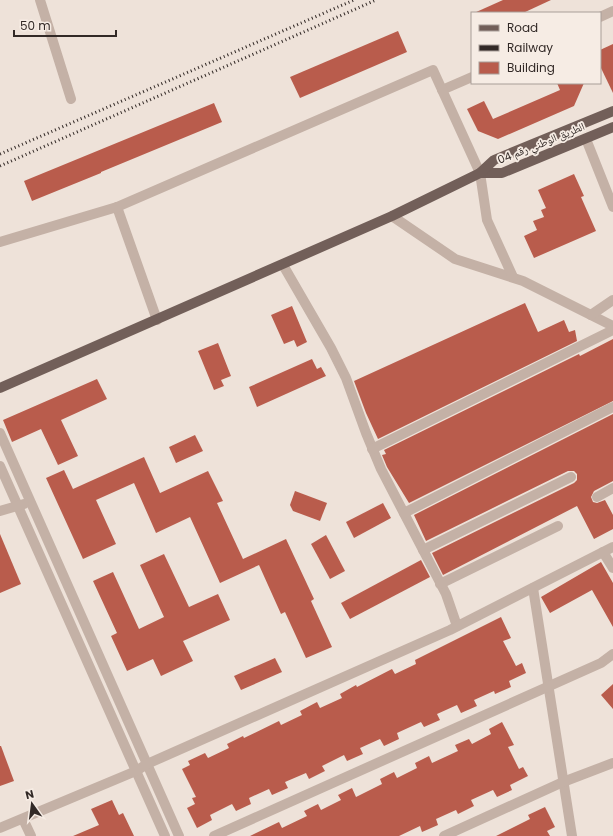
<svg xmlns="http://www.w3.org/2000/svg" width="613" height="836" font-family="Poppins,'Noto Naskh Arabic',sans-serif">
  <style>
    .building { fill: #b95c4c }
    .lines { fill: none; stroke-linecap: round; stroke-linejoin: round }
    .minor { stroke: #c4b1a6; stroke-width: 10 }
    .major { stroke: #725f59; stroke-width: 10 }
    .rail { stroke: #322926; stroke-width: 3; stroke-dasharray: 1 3; stroke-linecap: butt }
    .labels { text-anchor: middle; stroke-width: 3.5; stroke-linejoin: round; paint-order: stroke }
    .street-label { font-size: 11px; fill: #322926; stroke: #f6ece4 }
  </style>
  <rect width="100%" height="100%" fill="#eee2d9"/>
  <g class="building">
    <polygon points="503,0 551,0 523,13 474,13"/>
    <polygon points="398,31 407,52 300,98 290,77"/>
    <polygon points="613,44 613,93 600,66 600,50"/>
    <polygon points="557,83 584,83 574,106 498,139 478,131 467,109 484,101 493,119 560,90"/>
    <polygon points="214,103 222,122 101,172 101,173 32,201 24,181"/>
    <polygon points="574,174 584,196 581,197 596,231 534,258 524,236 537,230 533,221 544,217 541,210 546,208 538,190"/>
    <polygon points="525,303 538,332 564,320 569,332 575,330 577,341 378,439 366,413 354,381"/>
    <polygon points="292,306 307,342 297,347 294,340 284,344 271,315"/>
    <polygon points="613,339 613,401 409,503 387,467 382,455 386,454 384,450 579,354 580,356"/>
    <polygon points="218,343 231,376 221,380 224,386 214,390 198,351"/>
    <polygon points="312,359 317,369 321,367 326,376 257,407 249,387"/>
    <polygon points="97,379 107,399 61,420 78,456 58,465 41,429 12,442 3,420"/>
    <polygon points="613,414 613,481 594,491 591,497 593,502 597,503 605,500 613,515 613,529 594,539 577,506 443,575 432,553 574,483 577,480 577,474 574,471 568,471 426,541 414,515"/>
    <polygon points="195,435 203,451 176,463 169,447"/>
    <polygon points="144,457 160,493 208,471 223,501 217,503 243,559 286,539 314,599 311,601 332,647 306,658 285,612 281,614 259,565 220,583 190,517 156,533 134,483 96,500 116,544 83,559 46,478 64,470 73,489"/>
    <polygon points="295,491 327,503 320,521 293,511 290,505"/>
    <polygon points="383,503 391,518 354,538 346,522"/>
    <polygon points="0,534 21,584 0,593"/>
    <polygon points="326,535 345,571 330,579 311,544"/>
    <polygon points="164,554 189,607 218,594 230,620 183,641 193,661 161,676 153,659 127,671 111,636 117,633 93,581 113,572 139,629 164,617 140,565"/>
    <polygon points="421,560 430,577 350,619 341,603"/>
    <polygon points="601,562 613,583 613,627 592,590 550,613 541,597"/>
    <polygon points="501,617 511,638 503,641 516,666 522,663 526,673 509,681 511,687 495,694 494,691 474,700 477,706 461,713 457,705 437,714 440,720 424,727 421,722 397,733 399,739 384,746 380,739 360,748 363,754 347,761 344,755 322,766 325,771 309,779 306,773 285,782 288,788 272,795 269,789 249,798 251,804 236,811 232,804 210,815 212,820 197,828 187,808 195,804 192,798 196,797 182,769 190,765 188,761 205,753 208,758 229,748 227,744 243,736 244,738 279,721 281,725 302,715 300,711 317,702 320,708 342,698 340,694 356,685 357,687 392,669 395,674 416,664 415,660"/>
    <polygon points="275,658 282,672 241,690 234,676"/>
    <polygon points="613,684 613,709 601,695"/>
    <polygon points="502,722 514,745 508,747 519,769 523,767 528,776 510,785 512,790 497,797 493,790 471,800 474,806 458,814 456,810 436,819 438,825 422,832 420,826 399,836 250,836 279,822 282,828 307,816 304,811 318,804 321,810 341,800 338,795 352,788 356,797 382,784 380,779 394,772 397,778 417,768 415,763 429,756 432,763 458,751 455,745 469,739 472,744 491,734 489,729"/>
    <polygon points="0,746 1,746 14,781 0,786"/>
    <polygon points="112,800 119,815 123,813 134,836 73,836 99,825 91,809"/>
    <polygon points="545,807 555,827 547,831 550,836 496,836 530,819 528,815"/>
  </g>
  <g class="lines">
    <g class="minor">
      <polyline points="40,0 71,99"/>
      <polyline points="600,17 613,11"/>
      <polyline points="442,90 472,77"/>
      <polyline points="586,139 613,207"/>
      <polyline points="117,207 157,320"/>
      <polyline points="392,216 455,259 523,281 613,326"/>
      <polyline points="0,242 117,207 433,70 480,173 487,220 513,277"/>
      <polyline points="283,265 331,348 346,378 366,433 381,469 446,594 457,626"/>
      <polyline points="591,315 613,300"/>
      <polyline points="0,433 179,836"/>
      <polyline points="372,449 613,330"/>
      <polyline points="0,466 165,836"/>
      <polyline points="597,497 613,488"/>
      <polyline points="0,511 24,504"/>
      <polyline points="404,513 613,407"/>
      <polyline points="423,550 571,477"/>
      <polyline points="603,552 613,568"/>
      <polyline points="440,584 558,526"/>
      <polyline points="533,588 572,836"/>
      <polyline points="23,819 31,836"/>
      <polyline points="0,828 136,771 147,764 450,630 613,547"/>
      <polyline points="214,836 601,663 613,654"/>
      <polyline points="444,836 563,782 613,763"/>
    </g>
    <g class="major">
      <polyline points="480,173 502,173 613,127"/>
      <polyline points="0,388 392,216 480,173 494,160 613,111"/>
    </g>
    <g class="rail">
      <polyline points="0,154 354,0"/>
      <polyline points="0,166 376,0"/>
    </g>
  </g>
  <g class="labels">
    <g class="street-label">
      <text transform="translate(541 143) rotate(-22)" y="4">الطريق الوطني رقم 04</text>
    </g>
  </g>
  <rect x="471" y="12" width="130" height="72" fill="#f6ece4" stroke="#a89e98"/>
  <rect x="479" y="25" width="20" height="6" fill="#725f59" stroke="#a89e98"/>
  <text x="507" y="32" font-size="12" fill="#322926">Road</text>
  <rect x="479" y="45" width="20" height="6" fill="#322926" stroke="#a89e98"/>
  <text x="507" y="52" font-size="12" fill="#322926">Railway</text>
  <rect x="479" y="62" width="20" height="12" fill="#b95c4c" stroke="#a89e98"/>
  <text x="507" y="72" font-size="12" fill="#322926">Building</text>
  <g transform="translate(32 804) rotate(346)" stroke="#f6ece4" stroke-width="3" paint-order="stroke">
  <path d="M0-3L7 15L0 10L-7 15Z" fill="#322926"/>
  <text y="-6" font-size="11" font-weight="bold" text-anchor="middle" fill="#322926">N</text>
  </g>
  <path d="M14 30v6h102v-6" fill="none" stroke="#322926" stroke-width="2"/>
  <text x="20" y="30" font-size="12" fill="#322926" stroke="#f6ece4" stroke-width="3" paint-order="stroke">50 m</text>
</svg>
